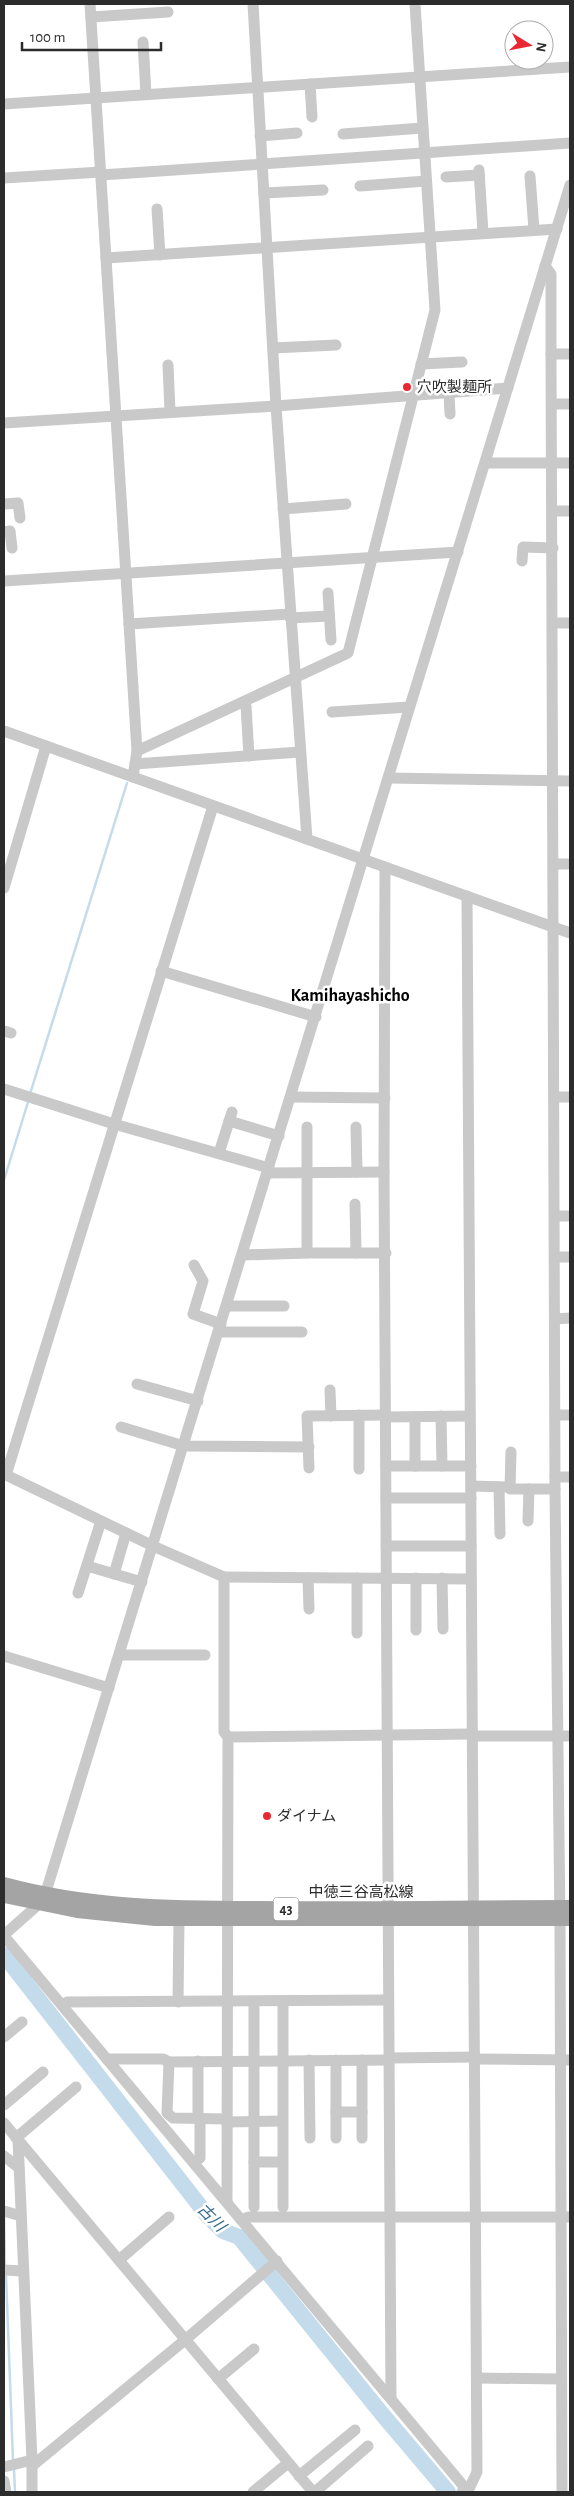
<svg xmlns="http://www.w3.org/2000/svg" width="574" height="2496" font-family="'Alegreya Sans','Noto Sans JP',sans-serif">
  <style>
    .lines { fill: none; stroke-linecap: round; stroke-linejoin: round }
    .stream { stroke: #c4dbec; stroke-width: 2.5 }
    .river { stroke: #c4dbec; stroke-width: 16 }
    .minor { stroke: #c9c9c9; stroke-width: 11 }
    .major { stroke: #a4a4a4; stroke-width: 14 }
    .poi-dot { fill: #ea2831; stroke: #fff; stroke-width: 2 }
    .labels { text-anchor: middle; stroke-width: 5; stroke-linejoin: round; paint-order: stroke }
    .shield { fill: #fff; stroke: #6b6b6b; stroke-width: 1 }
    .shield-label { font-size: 14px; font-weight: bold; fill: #2c2c2c }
    .poi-label { font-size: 15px; fill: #2c2c2c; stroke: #fff; text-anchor: start }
    .street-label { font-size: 15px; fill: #2c2c2c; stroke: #fff }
    .water-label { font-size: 16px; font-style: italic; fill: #396c90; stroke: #fff }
    .quarter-label { font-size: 18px; font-weight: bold; fill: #000; stroke: #fff }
  </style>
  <rect width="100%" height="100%" fill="#fff"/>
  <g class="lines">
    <g class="stream">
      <polyline points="30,1094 127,783"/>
      <polyline points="4,1180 29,1099"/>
      <polyline points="4,2217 5,2266"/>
      <polyline points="6,2275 13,2461"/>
      <polyline points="14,2469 15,2492"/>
    </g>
    <polyline class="river" points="4,1955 207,2215 223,2231 239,2237 382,2414 448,2492"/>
    <g class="minor">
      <polyline points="90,4 137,751 133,777"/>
      <polyline points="253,4 276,406 307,839"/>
      <polyline points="91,17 168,12"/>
      <polyline points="143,42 146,94"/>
      <polyline points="310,84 312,117"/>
      <polyline points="4,104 570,67"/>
      <polyline points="343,134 422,128"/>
      <polyline points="260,136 297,133"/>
      <polyline points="479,170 483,233"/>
      <polyline points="101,175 570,143"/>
      <polyline points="530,176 534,230"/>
      <polyline points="446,177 479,175"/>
      <polyline points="4,178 101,172"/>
      <polyline points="360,186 426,181"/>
      <polyline points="264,193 323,190"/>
      <polyline points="157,209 160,255"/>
      <polyline points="106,258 557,229"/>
      <polyline points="545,266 551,274 551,354 555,1489 560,1926 562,2492"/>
      <polyline points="273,348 336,345"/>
      <polyline points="551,354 570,354"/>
      <polyline points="421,364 462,362"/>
      <polyline points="168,365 170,411"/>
      <polyline points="449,394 450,414"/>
      <polyline points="552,404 570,404"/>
      <polyline points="4,423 276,406 508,388"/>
      <polyline points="485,463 570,463"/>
      <polyline points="4,504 18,503 20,518"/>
      <polyline points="283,509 346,504"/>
      <polyline points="552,511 570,511"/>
      <polyline points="4,532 10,531 12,548"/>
      <polyline points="522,561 523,547 553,548"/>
      <polyline points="4,581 458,552"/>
      <polyline points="328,593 331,640"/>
      <polyline points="290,618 329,616"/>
      <polyline points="553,623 570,623"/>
      <polyline points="129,624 290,614"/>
      <polyline points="246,706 249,756"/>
      <polyline points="332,712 409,707"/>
      <polyline points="4,731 570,933"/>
      <polyline points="137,751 348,653 435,310 415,4"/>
      <polyline points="135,764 300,752"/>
      <polyline points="388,778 570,781"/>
      <polyline points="213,806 6,1475 153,1546 224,1577 224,1732 228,1737"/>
      <polyline points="554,864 570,864"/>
      <polyline points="385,867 384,1172 391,2398"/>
      <polyline points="4,888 46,746"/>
      <polyline points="161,971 316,1017"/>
      <polyline points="4,1031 11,1033"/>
      <polyline points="4,1089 114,1124 269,1168"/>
      <polyline points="291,1097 385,1098"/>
      <polyline points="555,1097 570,1097"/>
      <polyline points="229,1121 279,1136"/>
      <polyline points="307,1127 307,1253 386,1253"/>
      <polyline points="356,1127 357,1172"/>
      <polyline points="219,1153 232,1112"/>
      <polyline points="268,1173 384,1172"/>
      <polyline points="355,1204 356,1253"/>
      <polyline points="555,1216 570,1216"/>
      <polyline points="242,1255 307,1253"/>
      <polyline points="555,1257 570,1257"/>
      <polyline points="194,1265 203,1281 193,1314 221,1324"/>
      <polyline points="227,1306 284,1306"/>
      <polyline points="555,1319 570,1318"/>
      <polyline points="219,1332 302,1332"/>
      <polyline points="137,1384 198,1401"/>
      <polyline points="330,1390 331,1416"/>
      <polyline points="359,1415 359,1469"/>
      <polyline points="555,1415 570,1415"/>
      <polyline points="441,1416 442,1466"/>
      <polyline points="386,1417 470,1416"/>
      <polyline points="121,1427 184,1446 309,1447"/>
      <polyline points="511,1452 510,1489 555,1489"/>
      <polyline points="386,1466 471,1466"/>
      <polyline points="415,1466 415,1417"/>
      <polyline points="309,1468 307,1416 386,1415"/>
      <polyline points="555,1477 570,1477"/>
      <polyline points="471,1486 507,1487"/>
      <polyline points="499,1487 500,1534"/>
      <polyline points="386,1498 471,1498"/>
      <polyline points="528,1521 529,1489"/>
      <polyline points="386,1546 471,1546"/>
      <polyline points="87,1566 142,1582"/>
      <polyline points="114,1574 126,1533"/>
      <polyline points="224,1577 471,1579"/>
      <polyline points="308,1578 309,1609"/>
      <polyline points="357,1578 357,1633"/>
      <polyline points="416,1578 416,1630"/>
      <polyline points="442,1578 443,1629"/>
      <polyline points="78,1593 101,1521"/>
      <polyline points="120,1655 205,1655"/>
      <polyline points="4,1656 109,1688"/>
      <polyline points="472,1736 570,1736"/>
      <polyline points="4,1935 39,1904 45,1895 570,185"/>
      <polyline points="4,1936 466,2489"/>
      <polyline points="67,2002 388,2000"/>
      <polyline points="178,2002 179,1920"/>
      <polyline points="254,2002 254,2207"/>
      <polyline points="4,2037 22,2022"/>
      <polyline points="390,2058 476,2057"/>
      <polyline points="107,2059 163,2059 169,2062"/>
      <polyline points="476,2059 570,2060"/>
      <polyline points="309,2060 310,2138"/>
      <polyline points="4,2105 43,2072"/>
      <polyline points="336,2112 362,2112"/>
      <polyline points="198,2118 198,2061"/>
      <polyline points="227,2119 173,2118 167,2113 169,2062 390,2060"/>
      <polyline points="226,2122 282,2121"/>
      <polyline points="4,2123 313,2492"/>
      <polyline points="16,2138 76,2087"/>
      <polyline points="336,2138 336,2060"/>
      <polyline points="362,2138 362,2060"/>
      <polyline points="4,2156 19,2168"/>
      <polyline points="200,2158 200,2119"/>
      <polyline points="254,2162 282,2162"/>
      <polyline points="227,2202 228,1737 472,1734"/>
      <polyline points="283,2207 283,2001"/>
      <polyline points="4,2211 21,2216"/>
      <polyline points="241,2220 249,2217 570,2217"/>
      <polyline points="119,2260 169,2217"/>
      <polyline points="4,2270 23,2271"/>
      <polyline points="477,2378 561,2379"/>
      <polyline points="218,2379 254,2349"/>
      <polyline points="32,2460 32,2492"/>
      <polyline points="32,2466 185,2340 277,2261"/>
      <polyline points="4,2467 32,2460 18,2140"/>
      <polyline points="299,2476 355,2430"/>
      <polyline points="4,2481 6,2492"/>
      <polyline points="253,2492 288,2463"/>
      <polyline points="315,2492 368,2446"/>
      <polyline points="462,2492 470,2487 477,2472 467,896"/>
    </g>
    <g class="major">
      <path d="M4,1884C88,1907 173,1908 259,1908C363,1909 467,1907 570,1907"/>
      <polyline points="4,1896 77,1911 155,1919 570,1919"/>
    </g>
  </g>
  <g class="poi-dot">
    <circle cx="407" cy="387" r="5"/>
    <circle cx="267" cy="1816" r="5"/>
  </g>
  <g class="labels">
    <rect class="shield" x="273.5" y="1897.5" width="25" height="23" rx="4"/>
    <g class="shield-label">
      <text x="286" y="1914">43</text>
    </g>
    <g class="poi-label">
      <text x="417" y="392">穴吹製麺所</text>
      <text x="277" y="1821">ダイナム</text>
    </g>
    <g class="street-label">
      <text x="361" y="1897">中徳三谷高松線</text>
    </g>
    <g class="water-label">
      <text transform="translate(212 2217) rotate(45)" y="6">古川</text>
    </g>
    <g class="quarter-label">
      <text x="350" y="1001">Kamihayashicho</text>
    </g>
  </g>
  <rect width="574" height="2496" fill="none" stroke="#2c2c2c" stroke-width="10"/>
  <g transform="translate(529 45) rotate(100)"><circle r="24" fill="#ffffff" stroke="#ababab"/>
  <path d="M0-4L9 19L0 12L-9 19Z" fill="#ea2831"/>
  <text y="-8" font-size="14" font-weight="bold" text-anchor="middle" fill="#2c2c2c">N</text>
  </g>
  <path d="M22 42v8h139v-8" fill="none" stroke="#2c2c2c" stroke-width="2.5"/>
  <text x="30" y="42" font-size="15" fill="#2c2c2c" stroke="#ffffff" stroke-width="4" paint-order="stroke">100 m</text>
</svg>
